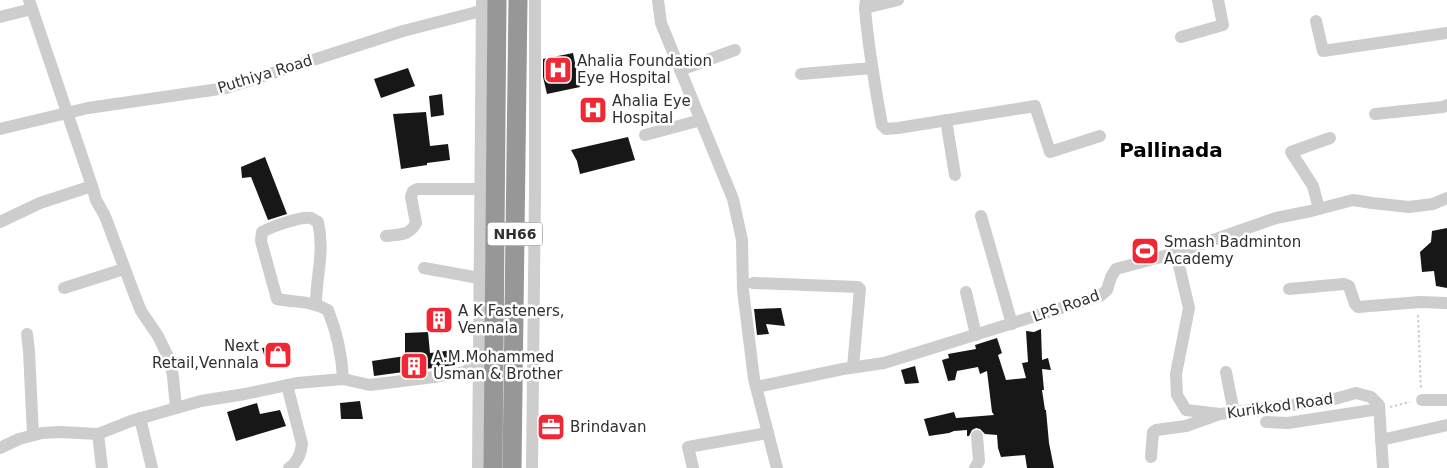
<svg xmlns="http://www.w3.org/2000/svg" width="1447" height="468" font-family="'DejaVu Sans',sans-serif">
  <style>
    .building { fill: #171717 }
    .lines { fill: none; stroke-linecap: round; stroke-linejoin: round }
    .path { stroke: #cdcdcd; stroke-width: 2; stroke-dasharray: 2.5 2.5; stroke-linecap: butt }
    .minor { stroke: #cdcdcd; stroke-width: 12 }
    .highway { stroke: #979797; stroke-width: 19 }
    .labels { text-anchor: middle; stroke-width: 5; stroke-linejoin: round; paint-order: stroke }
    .shield { fill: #fff; stroke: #6e6e6e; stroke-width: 1 }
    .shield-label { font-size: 14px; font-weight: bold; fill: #303030 }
    .poi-label { font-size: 15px; fill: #303030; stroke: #fff; text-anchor: start }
    .street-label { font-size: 15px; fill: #303030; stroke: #fff }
    .district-label { font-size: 20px; font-weight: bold; fill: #000; stroke: #fff }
  </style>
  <rect width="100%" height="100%" fill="#fff"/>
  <g class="building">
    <polygon points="573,53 580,87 547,94 543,77 543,59"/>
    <polygon points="408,68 415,86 381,98 374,79"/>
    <polygon points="442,94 444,115 431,117 429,96"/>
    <polygon points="426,112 430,146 448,144 450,160 427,163 427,165 401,169 393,114"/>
    <polygon points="628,137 635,160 580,174 577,161 571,150"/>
    <polygon points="265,157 287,214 268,220 251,177 242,178 241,167"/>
    <polygon points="1447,228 1447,288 1436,286 1434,271 1422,272 1420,252 1431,242 1432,231"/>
    <polygon points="446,308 448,329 432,331 430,311"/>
    <polygon points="781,308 785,326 766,324 769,334 757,335 754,309"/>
    <polygon points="1041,329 1042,360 1048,358 1051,370 1042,369 1044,390 1042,390 1045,410 1046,410 1049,443 1054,468 1027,468 1025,455 1001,457 998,448 997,435 985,434 980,429 976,428 972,430 969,436 967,436 967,430 954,431 949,433 929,436 924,419 954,412 956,418 994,415 992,412 987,371 980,374 978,367 957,371 955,380 948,381 942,360 949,358 948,354 976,349 975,345 997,338 1002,353 998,355 1006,380 1026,378 1023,367 1021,367 1023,367 1022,363 1028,362 1026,331 1034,332"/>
    <polygon points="428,332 430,353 453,350 455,365 374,376 372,361 405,356 405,333"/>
    <polygon points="289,345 292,362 267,364 262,348"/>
    <polygon points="915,366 919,383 905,384 901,370"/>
    <polygon points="360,401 363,419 341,419 340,403"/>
    <polygon points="257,403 260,414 280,410 286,426 236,441 227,412"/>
  </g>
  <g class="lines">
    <g class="path">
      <polyline points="1418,315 1421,390"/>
      <polyline points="1390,407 1410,402"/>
    </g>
    <g class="minor">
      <polyline points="658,0 661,23 733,199 742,240 743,290 754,379 777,468"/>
      <polyline points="866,0 865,8 898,0"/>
      <path d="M865,8C868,48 875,86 882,125L886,129L898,128L1035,106L1050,152L1100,136"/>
      <polyline points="0,17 32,9"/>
      <polyline points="1316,21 1323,51 1447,33"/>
      <polyline points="1181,37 1223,25 1218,0"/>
      <polyline points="680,70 735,50"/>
      <polyline points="801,74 872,68"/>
      <polyline points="1375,114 1443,107 1447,105"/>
      <polyline points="946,120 955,175"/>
      <polyline points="0,129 88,108 226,88 403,31 481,11 497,9"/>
      <polyline points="645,135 701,120"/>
      <polyline points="92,186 96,200 105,216 135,296 141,311 158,336 170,361 173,377 176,408"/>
      <polyline points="1319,209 1313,186 1291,152 1330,138"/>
      <polyline points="981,216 1012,324"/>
      <polyline points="0,222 40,203 92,186 29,0"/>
      <path d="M386,236C400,234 409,236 416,223L411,197L413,191L417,189H480"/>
      <polyline points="1176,253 1189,308 1176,374 1177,395 1186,410 1220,414 1331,400 1356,393 1371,397 1379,405 1383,468"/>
      <polyline points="424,268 479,278"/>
      <polyline points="753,283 858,287 860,289 853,367"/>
      <polyline points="64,288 124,269"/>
      <polyline points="1289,289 1344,284 1349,286 1355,304 1358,307 1420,302 1447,303"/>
      <polyline points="966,292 976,335"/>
      <path d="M316,304C316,275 325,252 318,222C318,222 311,218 311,218C301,216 271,227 262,232L261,241L277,299C298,303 308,300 328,310C337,333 342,355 343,379"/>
      <polyline points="27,334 29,351 33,435"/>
      <polyline points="1226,372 1234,413"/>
      <path d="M287,385L302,444C301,453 297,463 289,468"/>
      <polyline points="756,387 843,369 884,363 1100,296 1107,290 1111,277 1116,269 1176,253 1276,218 1311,211 1353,200 1372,203 1409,207 1433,204 1447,198"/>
      <polyline points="1422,400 1447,400"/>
      <polyline points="140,418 152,468"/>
      <polyline points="1266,422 1288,423 1379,409"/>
      <polyline points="98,434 102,468"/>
      <polyline points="1381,440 1447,425"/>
      <polyline points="0,448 19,439 42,433 60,432 98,434 131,421 201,401 245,394 297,383 343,379 370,385 434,377 465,372 478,361"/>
      <polyline points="1151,457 1153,432 1156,430 1186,426 1217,415"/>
      <polyline points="478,468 482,0"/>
      <polyline points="532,468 535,187 535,0"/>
      <polyline points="693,468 688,447 768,433"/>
      <polyline points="975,468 979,461 977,436"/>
    </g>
    <g class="highway">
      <polyline points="493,468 497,0"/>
      <polyline points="512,468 518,0"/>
    </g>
  </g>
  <defs>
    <symbol id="hospital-square" viewBox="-11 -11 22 22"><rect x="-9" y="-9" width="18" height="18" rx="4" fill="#f12734" stroke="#fff"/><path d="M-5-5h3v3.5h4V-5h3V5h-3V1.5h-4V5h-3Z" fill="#fff"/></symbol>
    <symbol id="stadium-square" viewBox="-11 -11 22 22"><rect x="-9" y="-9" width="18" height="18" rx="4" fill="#f12734" stroke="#fff"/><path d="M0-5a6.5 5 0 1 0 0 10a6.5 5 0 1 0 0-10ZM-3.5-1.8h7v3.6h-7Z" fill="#fff"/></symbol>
    <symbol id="building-square" viewBox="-11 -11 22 22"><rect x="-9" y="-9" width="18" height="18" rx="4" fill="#f12734" stroke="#fff"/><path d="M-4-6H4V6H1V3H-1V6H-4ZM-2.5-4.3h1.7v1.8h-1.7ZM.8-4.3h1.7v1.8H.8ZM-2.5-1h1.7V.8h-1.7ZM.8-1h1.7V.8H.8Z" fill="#fff"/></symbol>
    <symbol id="shop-square" viewBox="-11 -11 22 22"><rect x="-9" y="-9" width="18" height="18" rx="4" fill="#f12734" stroke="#fff"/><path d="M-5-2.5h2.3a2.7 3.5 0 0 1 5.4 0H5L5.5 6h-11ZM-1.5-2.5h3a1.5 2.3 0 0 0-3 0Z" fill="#fff"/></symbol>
    <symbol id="office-square" viewBox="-11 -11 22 22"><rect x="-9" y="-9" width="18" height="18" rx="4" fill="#f12734" stroke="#fff"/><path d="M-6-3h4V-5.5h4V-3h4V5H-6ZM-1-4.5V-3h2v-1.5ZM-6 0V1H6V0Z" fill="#fff"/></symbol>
  </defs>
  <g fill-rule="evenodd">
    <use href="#hospital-square" x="542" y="54" width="32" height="32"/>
    <use href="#hospital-square" x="577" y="94" width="32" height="32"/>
    <use href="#stadium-square" x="1129" y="235" width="32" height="32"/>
    <use href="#building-square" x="423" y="304" width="32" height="32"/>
    <use href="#shop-square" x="262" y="339" width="32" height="32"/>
    <use href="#building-square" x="398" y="350" width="32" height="32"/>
    <use href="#office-square" x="535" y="411" width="32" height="32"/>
  </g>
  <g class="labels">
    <rect class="shield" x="487.5" y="222.5" width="55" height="23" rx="4"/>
    <g class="shield-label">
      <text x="515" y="239">NH66</text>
    </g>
    <g class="poi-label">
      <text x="577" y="66">Ahalia Foundation<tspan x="577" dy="17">Eye Hospital</tspan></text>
      <text x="612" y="106">Ahalia Eye<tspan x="612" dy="17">Hospital</tspan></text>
      <text x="1164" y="247">Smash Badminton<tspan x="1164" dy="17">Academy</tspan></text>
      <text x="458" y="316">A K Fasteners,<tspan x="458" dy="17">Vennala</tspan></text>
      <text x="259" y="351" text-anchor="end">Next<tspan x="259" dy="17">Retail,Vennala</tspan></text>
      <text x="433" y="362">A.M.Mohammed<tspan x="433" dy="17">Usman &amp; Brother</tspan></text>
      <text x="570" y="432">Brindavan</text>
    </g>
    <g class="street-label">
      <text transform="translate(265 74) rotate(-17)" y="5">Puthiya Road</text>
      <text transform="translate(1066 306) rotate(-19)" y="5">LPS Road</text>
      <text transform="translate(1280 406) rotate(-8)" y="5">Kurikkod Road</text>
    </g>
    <g class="district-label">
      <text x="1171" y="157">Pallinada</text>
    </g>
  </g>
</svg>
